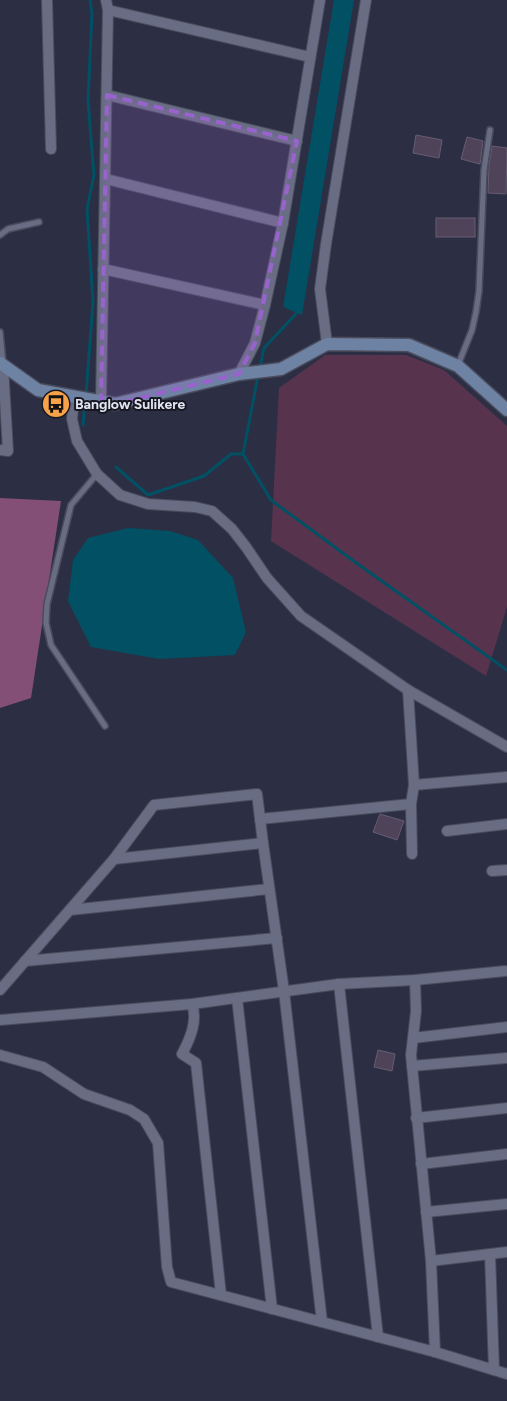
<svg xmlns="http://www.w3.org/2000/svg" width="507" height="1401" font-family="Figtree,sans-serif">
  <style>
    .green { fill: #57334e }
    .forest { fill: #844f77 }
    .water { fill: #015064 }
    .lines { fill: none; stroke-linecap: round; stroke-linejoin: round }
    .stream { stroke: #015064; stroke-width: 3 }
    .building { fill: #4e4358; stroke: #675c72 }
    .lane-casing { stroke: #4a4c5d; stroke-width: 8 }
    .street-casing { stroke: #4a4c5d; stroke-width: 12 }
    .secondary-casing { stroke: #4a4c5d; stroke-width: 15 }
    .lane { stroke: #696d84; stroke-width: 5 }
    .street { stroke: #696d84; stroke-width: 10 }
    .secondary { stroke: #6e82a3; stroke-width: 12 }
    .marked { fill: #9963ce; fill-opacity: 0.2; stroke: #9963ce; stroke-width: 4; stroke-dasharray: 10 6; stroke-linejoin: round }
    .labels { text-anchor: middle; stroke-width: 4; stroke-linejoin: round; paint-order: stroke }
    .poi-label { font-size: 14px; font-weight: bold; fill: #e0e3f0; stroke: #171821; text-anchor: start }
  </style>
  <rect width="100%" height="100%" fill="#2c2f43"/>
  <polygon class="green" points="325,355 406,355 444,370 507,426 507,607 486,676 271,541 279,388"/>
  <polygon class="forest" points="0,498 61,501 31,698 0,708"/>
  <g class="water">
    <polygon points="334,0 354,0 302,315 283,307"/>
    <polygon points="128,528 170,531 198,540 233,578 246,632 235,655 159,659 91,647 68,601 73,560 88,538"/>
  </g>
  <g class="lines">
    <g class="stream">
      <polyline points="260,368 264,348 296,314 297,310"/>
      <polyline points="258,376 243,454 271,500 355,562 507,670"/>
      <polyline points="86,395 93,302 87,209 94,175 88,101 92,13 90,0"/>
      <polyline points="83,425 85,401"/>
      <polyline points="116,467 148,495 204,476 231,454 243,454"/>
    </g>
  </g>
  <g class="building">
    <polygon points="416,135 442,140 439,158 413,153"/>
    <polygon points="467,137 483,141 480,164 461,159"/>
    <polygon points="492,146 507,148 506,194 488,193 489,166"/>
    <rect x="436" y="218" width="39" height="19"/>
    <polygon points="380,814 404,821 397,840 373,832"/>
    <polygon points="378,1050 395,1054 392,1071 374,1067"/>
  </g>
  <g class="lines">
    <defs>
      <g id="lane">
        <polyline points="0,235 8,229 39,222"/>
        <polyline points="0,332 3,363"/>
        <polyline points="458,365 472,330 476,312 479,291 484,170 490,130"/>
        <polyline points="97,474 71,505 47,604 46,623 51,645 105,726"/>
      </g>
      <g id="street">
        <polyline points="47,0 51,149"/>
        <polyline points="108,10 310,57"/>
        <polyline points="107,95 297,141"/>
        <polyline points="106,179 283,223"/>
        <polyline points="103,269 265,305 283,223 320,0"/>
        <polyline points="327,344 320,289 326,244 366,0"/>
        <polyline points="239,374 255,343 265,305"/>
        <polyline points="74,397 72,419 77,441 97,474 120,495 148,504 195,507 212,511 232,529 246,547 267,578 301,616 408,690 507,747"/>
        <polyline points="101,401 108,10 106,0"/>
        <polyline points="0,450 8,451 3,365"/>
        <polyline points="408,690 414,785 411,804 412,854"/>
        <polyline points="414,785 507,777"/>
        <polyline points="260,819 411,804"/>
        <polyline points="447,831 507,824"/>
        <polyline points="114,859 263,843"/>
        <polyline points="492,871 507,870"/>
        <polyline points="70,910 269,889"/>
        <polyline points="25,961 277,938"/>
        <polyline points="415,980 416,1011 411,1055 431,1261 435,1352"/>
        <polyline points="339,984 378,1337"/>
        <polyline points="0,990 114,859 154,805 257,794 263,843 284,991 322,1322"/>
        <polyline points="237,998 272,1309"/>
        <path d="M192,1004C198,1021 190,1039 182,1054L196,1063L221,1295"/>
        <polyline points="0,1020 192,1004 339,984 415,980 505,971"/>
        <polyline points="413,1038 507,1027"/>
        <polyline points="0,1055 43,1067 84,1094 130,1110 144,1119 158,1143 167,1267 171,1282 435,1352 507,1374"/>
        <polyline points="412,1066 507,1058"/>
        <polyline points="416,1118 507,1108"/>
        <polyline points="421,1164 507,1154"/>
        <polyline points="426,1212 507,1204"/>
        <polyline points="490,1254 494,1370"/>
        <polyline points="431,1261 507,1252"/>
      </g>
      <polyline id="secondary" points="0,363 38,390 115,404 239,374 281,369 327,344 409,345 458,366 507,410"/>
    </defs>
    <use href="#lane" class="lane-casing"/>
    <use href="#street" class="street-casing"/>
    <use href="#secondary" class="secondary-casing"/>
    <use href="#lane" class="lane"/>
    <use href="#street" class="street"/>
    <use href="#secondary" class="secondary"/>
  </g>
  <path class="marked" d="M107,95L297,141L255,343L239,374L115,404L101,401Z"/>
  <defs>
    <symbol id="bus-disc" viewBox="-11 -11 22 22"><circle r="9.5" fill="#f7a149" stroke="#171821"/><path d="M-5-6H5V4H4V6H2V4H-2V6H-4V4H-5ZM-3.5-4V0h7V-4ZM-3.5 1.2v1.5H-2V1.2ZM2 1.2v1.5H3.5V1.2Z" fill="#111"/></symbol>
  </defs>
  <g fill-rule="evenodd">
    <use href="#bus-disc" x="40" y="388" width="32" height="32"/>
  </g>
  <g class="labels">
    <g class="poi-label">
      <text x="75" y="409">Banglow Sulikere</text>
    </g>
  </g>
</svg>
